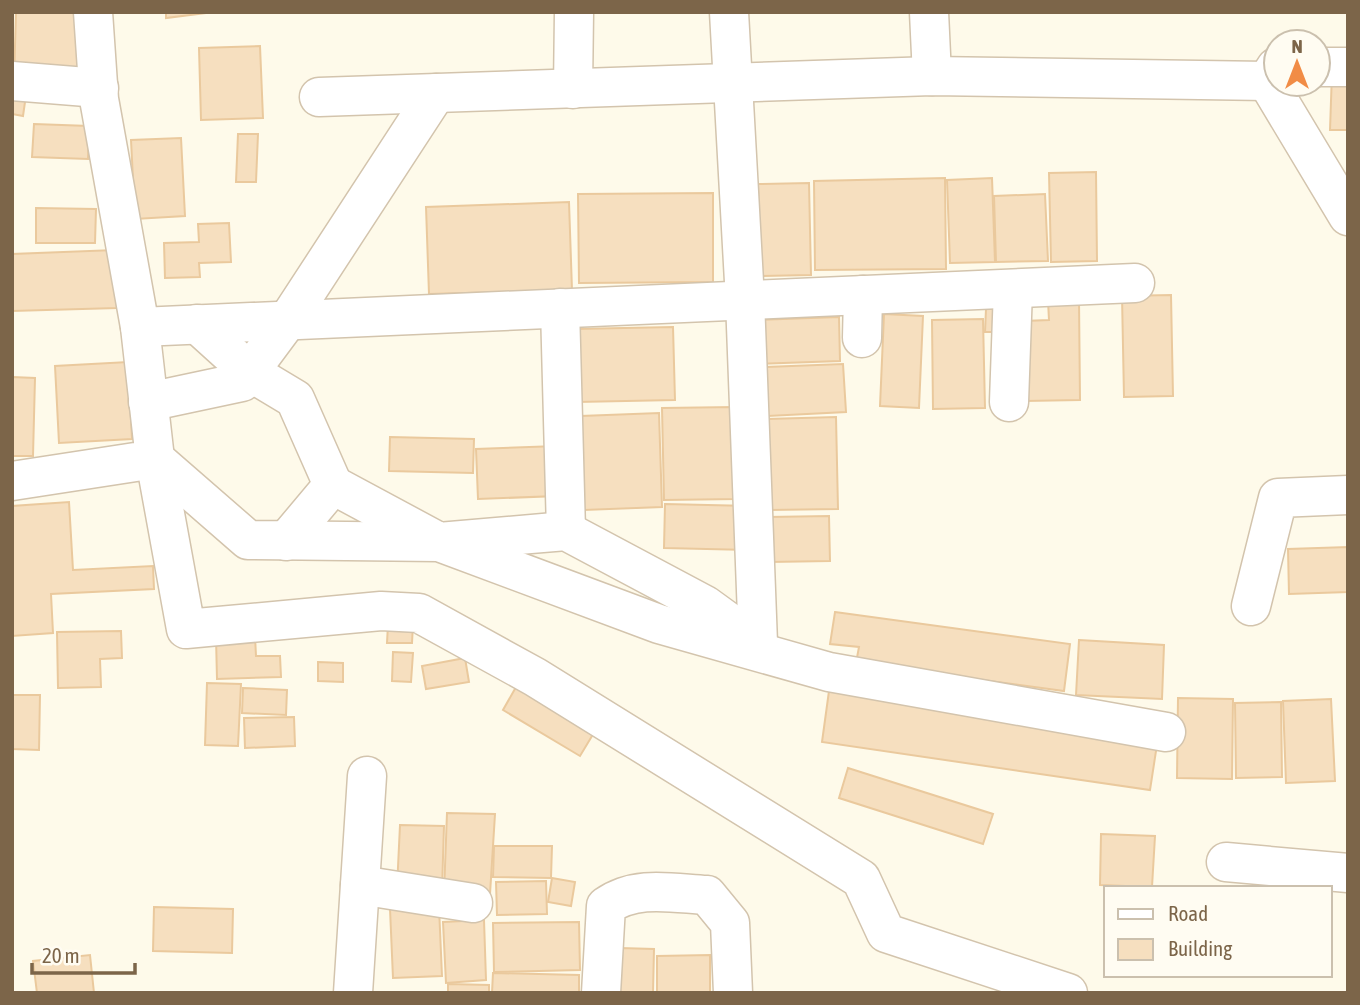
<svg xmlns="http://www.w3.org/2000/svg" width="1360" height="1005" font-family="'Asap Condensed',sans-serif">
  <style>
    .building { fill: #f6dfbf; stroke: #eac99d; stroke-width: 2 }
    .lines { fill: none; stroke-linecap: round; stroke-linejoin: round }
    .minor-casing { stroke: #d3c4ad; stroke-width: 41 }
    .minor { stroke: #fff; stroke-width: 38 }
  </style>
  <rect width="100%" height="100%" fill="#fefaea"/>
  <g class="building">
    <polygon points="16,12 82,12 80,82 14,80"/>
    <polygon points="166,12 214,12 166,18"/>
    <polygon points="260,46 263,118 201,120 199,48"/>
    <polygon points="1332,72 1348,73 1348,130 1330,130"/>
    <polygon points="12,85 27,88 23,116 12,114"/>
    <polygon points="34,124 89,126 88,159 32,157"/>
    <polygon points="238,134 258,134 256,182 236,182"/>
    <polygon points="181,138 185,216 135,219 131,140"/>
    <polygon points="1096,172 1097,261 1051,262 1049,173"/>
    <polygon points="945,178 946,269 815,270 814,181"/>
    <polygon points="992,178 995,262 950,263 947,180"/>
    <polygon points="809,183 811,275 760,276 758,184"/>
    <polygon points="713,193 713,282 579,283 578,194"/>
    <polygon points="1045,194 1048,261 996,262 994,196"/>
    <polygon points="569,202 572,290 429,294 426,207"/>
    <polygon points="36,208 96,209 95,243 36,243"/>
    <polygon points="229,223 231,262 199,263 200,277 165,278 164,243 199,242 198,224"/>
    <polygon points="115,250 117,308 12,311 12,254"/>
    <polygon points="1171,295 1173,396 1124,397 1122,296"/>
    <polygon points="1079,300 1080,400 1025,401 1024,321 1049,320 1048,301"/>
    <polygon points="986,309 1002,309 1002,332 985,332"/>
    <polygon points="884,314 923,316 919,408 880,406"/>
    <polygon points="839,317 840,361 758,364 756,320"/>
    <polygon points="983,319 985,408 933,409 932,320"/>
    <polygon points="673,327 675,400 577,402 575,329"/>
    <polygon points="128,362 132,439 59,443 55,366"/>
    <polygon points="843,364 846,412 768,416 766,367"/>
    <polygon points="12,377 35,378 33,456 12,456"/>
    <polygon points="735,407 737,499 664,500 662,408"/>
    <polygon points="659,413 662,507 584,510 581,416"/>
    <polygon points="836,417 838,509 769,510 767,419"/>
    <polygon points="390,437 474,439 473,473 389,471"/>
    <polygon points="557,446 558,496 478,499 476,449"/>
    <polygon points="69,502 73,570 153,566 154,589 51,594 53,633 12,636 12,506"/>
    <polygon points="665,504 750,506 749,550 664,548"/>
    <polygon points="829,516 830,561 769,562 768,517"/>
    <polygon points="1348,547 1348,592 1289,594 1288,549"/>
    <polygon points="835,612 1070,644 1064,691 856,663 859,647 830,644"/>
    <polygon points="388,624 413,624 412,643 387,643"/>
    <polygon points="121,631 122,658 100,659 101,687 58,688 57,632"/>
    <polygon points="255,636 256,656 280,656 281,677 217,679 216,638"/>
    <polygon points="1079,640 1164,645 1162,699 1076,695"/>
    <polygon points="393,652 413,653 411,682 392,681"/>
    <polygon points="465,658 469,682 426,689 422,666"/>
    <polygon points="318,662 343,663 343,682 318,681"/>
    <polygon points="520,680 598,726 580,756 503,710"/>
    <polygon points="207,683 241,684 238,746 205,745"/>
    <polygon points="243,688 287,690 286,715 242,713"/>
    <polygon points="829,691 1158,738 1150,790 822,742"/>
    <polygon points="12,695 40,695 39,750 12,749"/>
    <polygon points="1178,698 1233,699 1232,779 1177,778"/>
    <polygon points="1331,699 1335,781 1286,783 1283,701"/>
    <polygon points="1281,702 1282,777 1236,778 1235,703"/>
    <polygon points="294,717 295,746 245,748 244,718"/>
    <polygon points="848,768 993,814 983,844 839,798"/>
    <polygon points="447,813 495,814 490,894 444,893"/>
    <polygon points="400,825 444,826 442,890 397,888"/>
    <polygon points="1101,834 1155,836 1152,887 1100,885"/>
    <polygon points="494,846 552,846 551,878 493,877"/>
    <polygon points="552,878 575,882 571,906 548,902"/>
    <polygon points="546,881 547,914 497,915 496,882"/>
    <polygon points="154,907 233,909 232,953 153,951"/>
    <polygon points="439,907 442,976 393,978 390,909"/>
    <polygon points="484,920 486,980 446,983 443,922"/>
    <polygon points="579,922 580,970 494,972 493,923"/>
    <polygon points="620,948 654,949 653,993 618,993"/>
    <polygon points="90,955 94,993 37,993 33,961"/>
    <polygon points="710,955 710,993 657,993 657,956"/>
    <polygon points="493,973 579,975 579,993 492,993"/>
    <polygon points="448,984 489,985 489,993 448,993"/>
  </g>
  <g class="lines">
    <defs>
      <g id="minor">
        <polyline points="729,12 745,300 758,643"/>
        <polyline points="929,12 932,76"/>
        <polyline points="1276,67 1267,81 1348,216"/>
        <polyline points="1318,67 1348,67"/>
        <polyline points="12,81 99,88"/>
        <polyline points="573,89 574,12"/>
        <polyline points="319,97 932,76 1267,81"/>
        <polyline points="560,308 566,531"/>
        <polyline points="197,324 250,372 295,399 333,485 286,541"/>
        <polyline points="140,327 1135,283"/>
        <polyline points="862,338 863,295"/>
        <polyline points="148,402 242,382 288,320 436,93"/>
        <polyline points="1009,402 1013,289"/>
        <polyline points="155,459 186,629 381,611 419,613 535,677 861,879 886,933 1068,993"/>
        <polyline points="155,459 248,540 439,542 659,624 829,672 1166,732"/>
        <polyline points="12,481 155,459 140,327 99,99 93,12"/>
        <polyline points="333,485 439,542 566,531 705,605 756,642"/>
        <polyline points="1251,606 1278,498 1348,495"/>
        <polyline points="1226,862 1348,873"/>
        <polyline points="360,885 473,903"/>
        <polyline points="353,993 367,776"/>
        <path d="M601,993L606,906C636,885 671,893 707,895L730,923L733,993"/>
      </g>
    </defs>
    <use href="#minor" class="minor-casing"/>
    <use href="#minor" class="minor"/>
  </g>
  <rect width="1360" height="1005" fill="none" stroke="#7c6549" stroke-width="28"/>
  <rect x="1104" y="886" width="228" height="91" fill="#fffcf2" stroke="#cbc0ae" stroke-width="2"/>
  <rect x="1118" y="909" width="35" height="10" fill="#ffffff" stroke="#cbc0ae" stroke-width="2"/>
  <text x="1168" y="921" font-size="21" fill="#7c6549">Road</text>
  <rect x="1118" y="939" width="35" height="21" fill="#f6dfbf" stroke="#cbc0ae" stroke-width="2"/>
  <text x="1168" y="956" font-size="21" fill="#7c6549">Building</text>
  <g transform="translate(1297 63)"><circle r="33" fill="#fffcf2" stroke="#cbc0ae" stroke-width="2"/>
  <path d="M0-5L12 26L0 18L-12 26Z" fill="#f18c46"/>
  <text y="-10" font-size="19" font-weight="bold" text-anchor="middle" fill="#7c6549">N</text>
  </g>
  <path d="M32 963v10h103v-10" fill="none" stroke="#7c6549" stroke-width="3.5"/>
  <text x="42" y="963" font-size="21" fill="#7c6549" stroke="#fffcf2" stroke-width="5" paint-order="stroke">20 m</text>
</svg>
